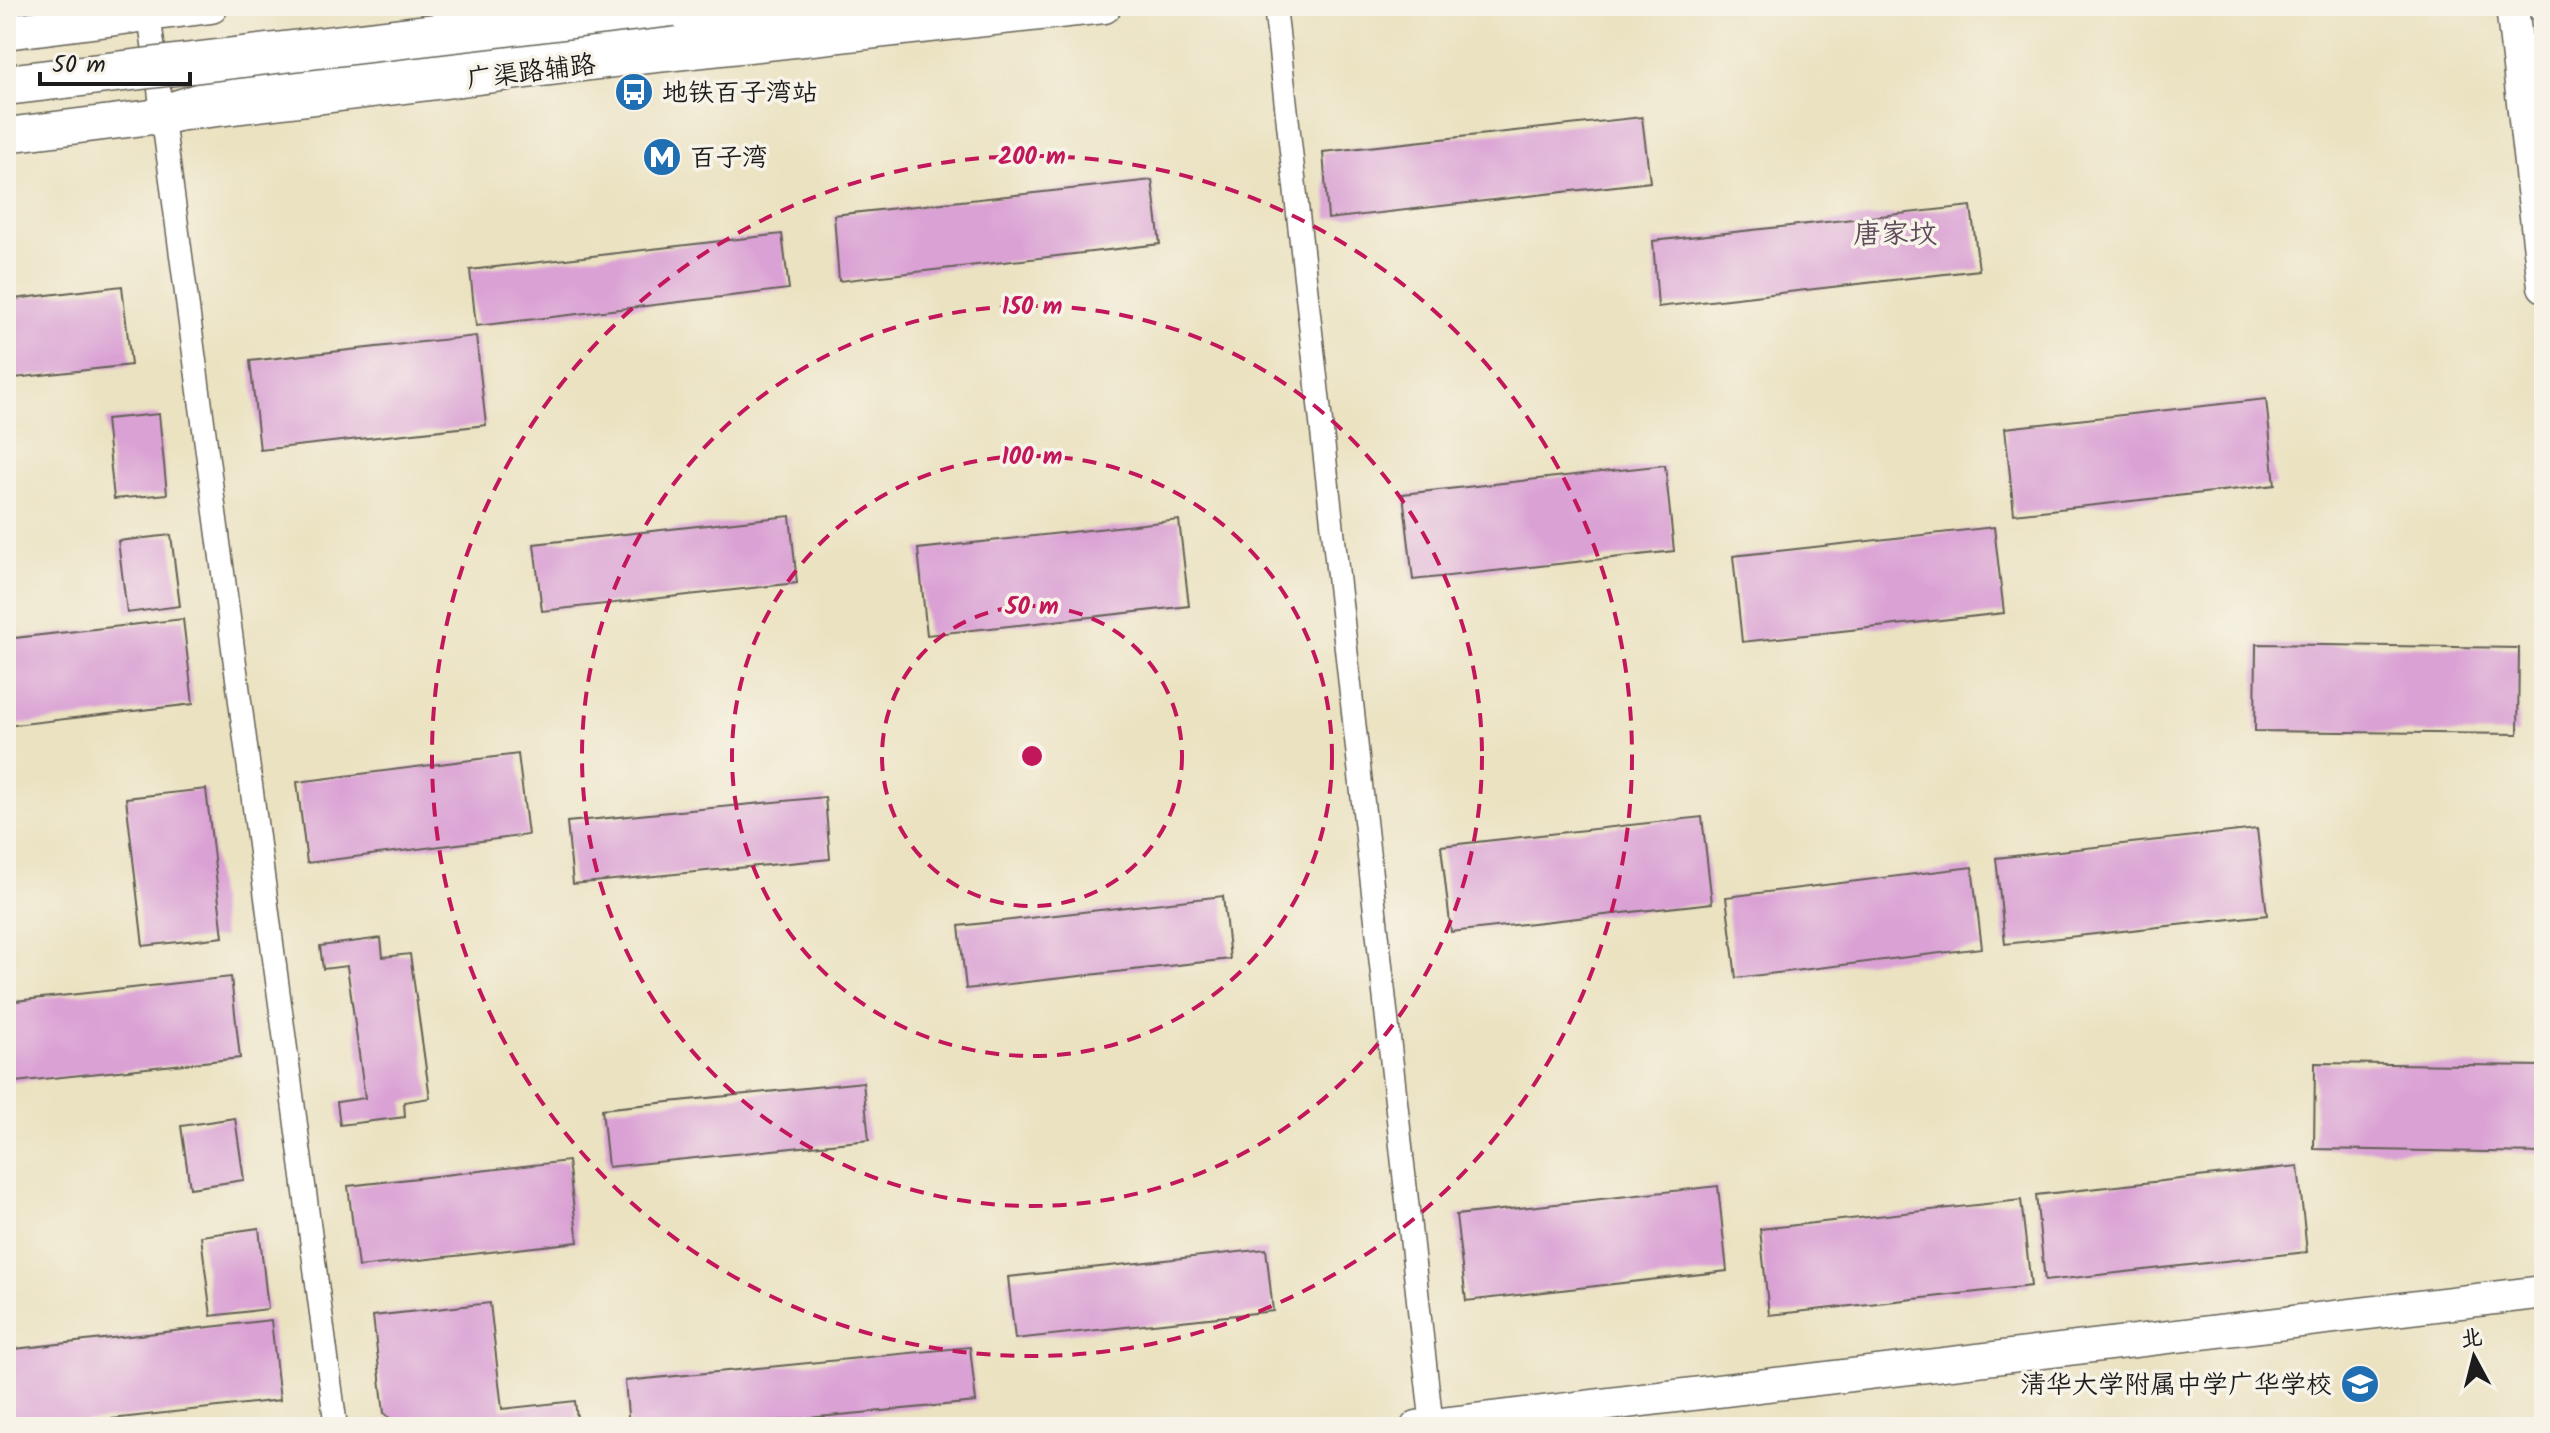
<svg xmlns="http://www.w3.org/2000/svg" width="2550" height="1433" font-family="Kalam,'LXGW WenKai TC',sans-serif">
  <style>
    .building { fill: #daa1d4 }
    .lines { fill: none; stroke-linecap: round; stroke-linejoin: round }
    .street-casing { stroke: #646156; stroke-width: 25 }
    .secondary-casing { stroke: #646156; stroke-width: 35 }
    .primary-casing { stroke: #646156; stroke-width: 37 }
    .highway-casing { stroke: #646156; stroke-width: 43 }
    .street { stroke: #fff; stroke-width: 22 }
    .secondary { stroke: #fff; stroke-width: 32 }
    .primary { stroke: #fff; stroke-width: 34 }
    .highway { stroke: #fff; stroke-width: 40 }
    .highway-bridge-casing { stroke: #646156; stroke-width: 43; stroke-linecap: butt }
    .highway-bridge { stroke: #fff; stroke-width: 40 }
    .ring { fill: none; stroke: #c2185b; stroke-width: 4; stroke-dasharray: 14 10 }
    .labels { text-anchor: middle; stroke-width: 7; stroke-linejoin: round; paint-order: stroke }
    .street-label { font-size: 26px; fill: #1c1c1c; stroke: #f7f3e8 }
    .poi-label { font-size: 26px; fill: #1c1c1c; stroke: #f7f3e8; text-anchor: start }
    .neighbourhood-label { font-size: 28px; fill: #5e4b5c; stroke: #f7f3e8 }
    .centre { fill: #c2185b; stroke: #f7f3e8; stroke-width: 4 }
    .ring-label { font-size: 24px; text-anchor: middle; font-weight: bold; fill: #c2185b; stroke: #f7f3e8; stroke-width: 7; stroke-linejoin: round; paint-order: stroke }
  </style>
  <rect width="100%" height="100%" fill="#f7f3e8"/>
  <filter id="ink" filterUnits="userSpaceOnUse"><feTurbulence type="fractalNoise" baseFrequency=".0125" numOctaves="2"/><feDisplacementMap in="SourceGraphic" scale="16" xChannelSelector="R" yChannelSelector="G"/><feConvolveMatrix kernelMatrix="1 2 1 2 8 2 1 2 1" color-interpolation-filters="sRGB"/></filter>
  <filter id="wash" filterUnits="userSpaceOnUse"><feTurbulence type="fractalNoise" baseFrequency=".006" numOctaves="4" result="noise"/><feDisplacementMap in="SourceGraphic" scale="32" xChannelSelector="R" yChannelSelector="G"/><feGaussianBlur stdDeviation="1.8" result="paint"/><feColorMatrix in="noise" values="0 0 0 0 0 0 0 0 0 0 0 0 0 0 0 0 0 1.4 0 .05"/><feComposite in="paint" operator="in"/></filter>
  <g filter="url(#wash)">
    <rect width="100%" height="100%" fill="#ebe2c1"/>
    <g id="blocks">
      <g class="building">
        <polygon points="1642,117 1650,182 1328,219 1323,152"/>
        <polygon points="1152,180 1160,244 839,281 834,215"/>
        <polygon points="1971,206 1979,270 1658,307 1653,241"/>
        <polygon points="782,234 789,289 476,326 470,270"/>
        <polygon points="122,286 131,365 6,379 6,300"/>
        <polygon points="476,336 486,425 260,450 250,361"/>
        <polygon points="2266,399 2275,485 2014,514 2005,428"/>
        <polygon points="159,414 167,494 114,499 106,419"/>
        <polygon points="1665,465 1674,551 1413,580 1403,494"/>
        <polygon points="790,516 797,583 542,611 534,544"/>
        <polygon points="1179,520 1189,606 927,635 918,549"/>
        <polygon points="1994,527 2004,613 1742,642 1733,556"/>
        <polygon points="171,535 180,606 127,613 118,541"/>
        <polygon points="183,619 193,704 6,726 6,639"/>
        <polygon points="2256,644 2519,648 2518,734 2255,731"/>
        <polygon points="518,754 528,835 307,863 297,782"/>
        <polygon points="206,789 223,937 143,946 126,798"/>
        <polygon points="825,797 830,859 573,884 567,822"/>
        <polygon points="1702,817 1712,903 1451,932 1441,846"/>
        <polygon points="2257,829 2267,915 2005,944 1996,858"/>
        <polygon points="1972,867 1982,948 1736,978 1726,897"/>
        <polygon points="1223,896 1230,959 966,989 959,926"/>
        <polygon points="381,938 383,957 410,954 430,1098 404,1102 405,1117 340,1125 337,1102 365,1098 347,966 323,969 320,946"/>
        <polygon points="231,977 240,1058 6,1083 6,1002"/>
        <polygon points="2315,1063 2544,1066 2544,1153 2314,1149"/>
        <polygon points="863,1082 869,1140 608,1167 602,1109"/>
        <polygon points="235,1118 244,1180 190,1188 181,1126"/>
        <polygon points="568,1161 578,1242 358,1267 348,1186"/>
        <polygon points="2298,1166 2307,1252 2045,1281 2036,1195"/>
        <polygon points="1718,1186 1727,1271 1466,1301 1456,1215"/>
        <polygon points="2021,1200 2031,1286 1769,1315 1760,1229"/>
        <polygon points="259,1228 268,1309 211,1316 201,1236"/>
        <polygon points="1266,1249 1273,1311 1015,1339 1008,1277"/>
        <polygon points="490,1303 502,1409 575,1401 578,1427 401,1427 384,1413 373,1316"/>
        <polygon points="271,1320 280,1400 40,1427 6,1427 6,1350"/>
        <polygon points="970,1347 976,1402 714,1427 629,1427 625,1381"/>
      </g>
    </g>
  </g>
  <g filter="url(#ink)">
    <use href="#blocks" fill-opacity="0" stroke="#646156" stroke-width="2"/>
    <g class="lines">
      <defs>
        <g id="street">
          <polyline points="148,6 336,1427"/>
          <polyline points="1275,6 1432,1427"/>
        </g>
        <g id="secondary">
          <polyline points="2512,6 2544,286"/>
          <polyline points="2544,6 2544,7"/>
          <polyline points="1417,1427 2544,1292"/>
        </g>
        <g id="primary">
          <polyline points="6,32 211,6"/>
          <polyline points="6,135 631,58 1104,6"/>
        </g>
        <polyline id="highway" points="160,116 280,78 488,49 861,6"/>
      </defs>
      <use href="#street" class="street-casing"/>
      <use href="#secondary" class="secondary-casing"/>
      <use href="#primary" class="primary-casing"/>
      <use href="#highway" class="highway-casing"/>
      <use href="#street" class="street"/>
      <use href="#secondary" class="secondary"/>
      <use href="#primary" class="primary"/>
      <use href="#highway" class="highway"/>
      <defs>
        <polyline id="highway-bridge" points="6,85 673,6"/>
      </defs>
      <use href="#highway-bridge" class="highway-bridge-casing"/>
      <use href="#highway-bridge" class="highway-bridge"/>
    </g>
  </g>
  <g class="ring">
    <circle cx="1032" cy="756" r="150"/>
    <circle cx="1032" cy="756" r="300"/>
    <circle cx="1032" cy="756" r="450"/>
    <circle cx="1032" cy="756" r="600"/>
  </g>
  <defs>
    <symbol id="bus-disc" viewBox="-11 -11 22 22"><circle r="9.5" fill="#1f6fb2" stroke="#f7f3e8"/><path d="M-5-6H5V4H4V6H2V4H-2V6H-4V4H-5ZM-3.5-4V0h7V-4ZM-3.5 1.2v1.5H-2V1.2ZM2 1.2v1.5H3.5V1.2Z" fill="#fff"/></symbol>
    <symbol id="metro-disc" viewBox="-11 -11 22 22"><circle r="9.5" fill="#1f6fb2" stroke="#f7f3e8"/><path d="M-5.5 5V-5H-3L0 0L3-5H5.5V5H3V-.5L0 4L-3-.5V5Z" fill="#fff"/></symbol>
    <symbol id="school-disc" viewBox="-11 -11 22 22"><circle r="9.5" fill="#1f6fb2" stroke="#f7f3e8"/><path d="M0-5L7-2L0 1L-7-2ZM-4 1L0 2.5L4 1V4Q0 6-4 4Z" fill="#fff"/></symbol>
  </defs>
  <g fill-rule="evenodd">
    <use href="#bus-disc" x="612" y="70" width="44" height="44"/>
    <use href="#metro-disc" x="640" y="135" width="44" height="44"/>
    <use href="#school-disc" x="2338" y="1362" width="44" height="44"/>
  </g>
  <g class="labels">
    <g class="street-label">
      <text transform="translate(531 71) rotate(-7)" y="9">广渠路辅路</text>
    </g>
    <g class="poi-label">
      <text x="662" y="101">地铁百子湾站</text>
      <text x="690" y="166">百子湾</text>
      <text x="2332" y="1393" text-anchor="end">清华大学附属中学广华学校</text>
    </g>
    <g class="neighbourhood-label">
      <text x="1895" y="243">唐家坟</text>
    </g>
  </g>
  <circle cx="1032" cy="756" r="12" class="centre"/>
  <g class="ring-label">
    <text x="1032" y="164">200 m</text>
    <text x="1032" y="314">150 m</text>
    <text x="1032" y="464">100 m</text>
    <text x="1032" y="614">50 m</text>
  </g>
  <rect width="2550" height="1433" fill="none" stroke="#f7f3e8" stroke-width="32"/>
  <g transform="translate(2474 1357) rotate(353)" stroke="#f7f3e8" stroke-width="6" paint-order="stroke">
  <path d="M0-6L14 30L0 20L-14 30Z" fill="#1c1c1c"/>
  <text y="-12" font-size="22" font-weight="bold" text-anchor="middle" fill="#1c1c1c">北</text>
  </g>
  <path d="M40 72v12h150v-12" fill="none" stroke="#1c1c1c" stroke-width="4"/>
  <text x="52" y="72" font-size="24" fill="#1c1c1c" stroke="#f7f3e8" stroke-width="6" paint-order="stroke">50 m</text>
</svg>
